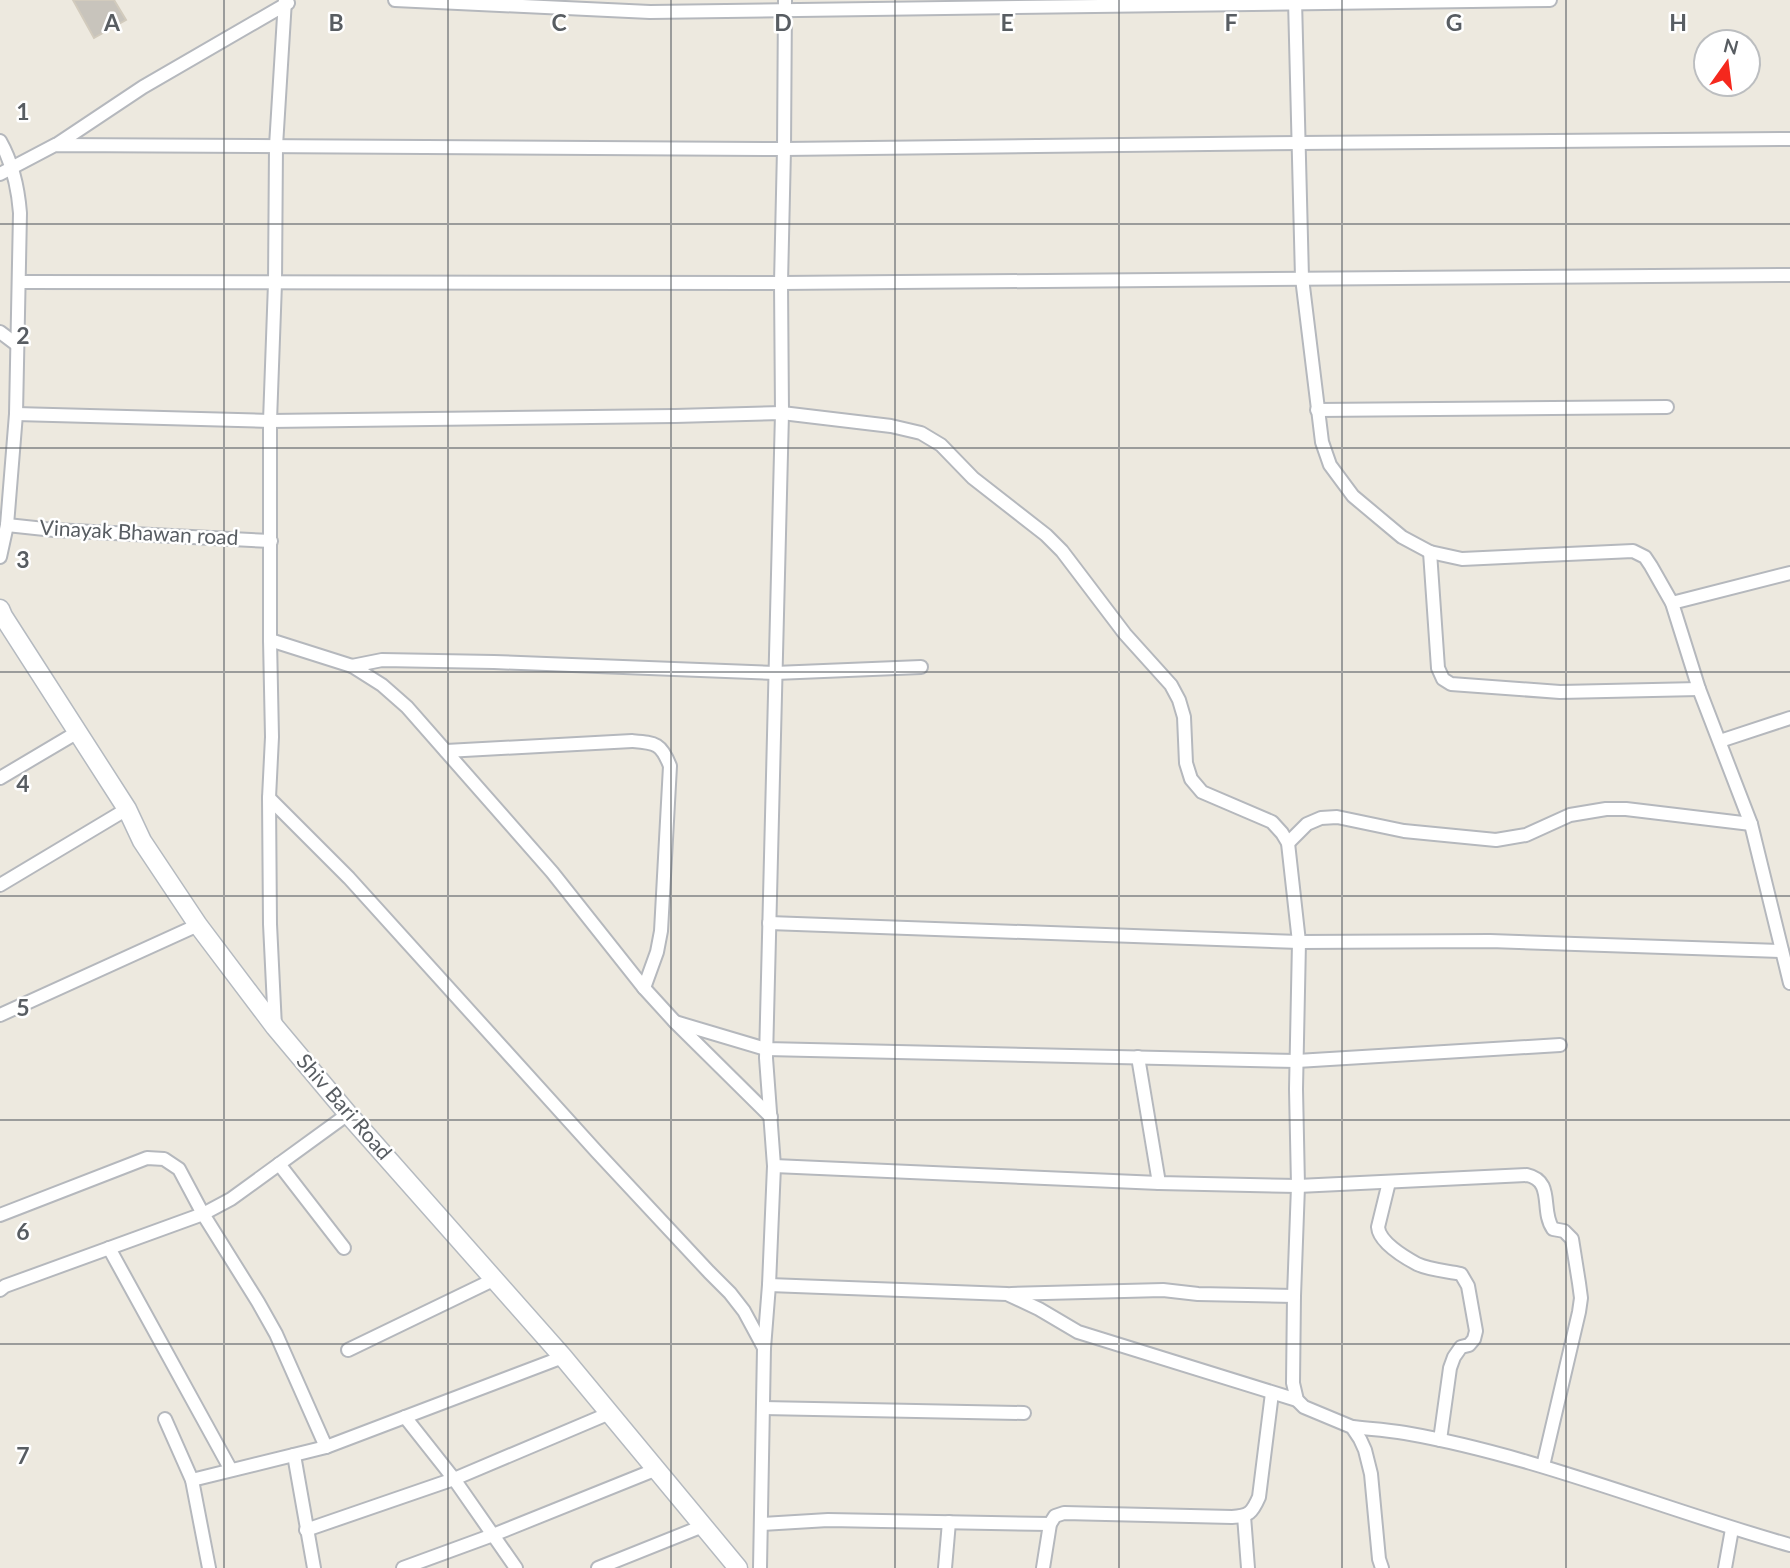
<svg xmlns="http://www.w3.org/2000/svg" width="1790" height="1568" font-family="Lato,sans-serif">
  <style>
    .building { fill: #c8c4bc; stroke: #d2cbbd; stroke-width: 2 }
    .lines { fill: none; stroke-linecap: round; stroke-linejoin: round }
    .street-casing { stroke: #b5b8bd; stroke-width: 16 }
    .secondary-casing { stroke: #b5bac0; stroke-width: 21 }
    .street { stroke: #fff; stroke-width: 12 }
    .secondary { stroke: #fff; stroke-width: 18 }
    .grid { fill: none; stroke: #585d62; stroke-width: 2; stroke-opacity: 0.55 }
    .labels { text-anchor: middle; stroke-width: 5; stroke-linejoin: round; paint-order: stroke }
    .street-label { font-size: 21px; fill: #585d62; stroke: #fff }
    .grid-label { font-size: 23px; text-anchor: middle; font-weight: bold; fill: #585d62; stroke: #fff; stroke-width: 5; stroke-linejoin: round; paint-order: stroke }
  </style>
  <rect width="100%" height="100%" fill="#ede9df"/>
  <polygon class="building" points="73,0 114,0 126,20 94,38"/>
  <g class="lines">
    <defs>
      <g id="street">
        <polyline points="395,0 650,12 1550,0"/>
        <polyline points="1295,0 1302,278 1322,442 1330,465 1353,496 1402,537 1430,552 1462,559 1633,551 1645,557 1651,566 1672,603 1699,689 1751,824 1790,983"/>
        <path d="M0,141C13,164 18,187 20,213L16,414L7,525L0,557"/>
        <polyline points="56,145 143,87 288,3"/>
        <polyline points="0,174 55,145 784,149 1299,143 1790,139"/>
        <polyline points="20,282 781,283 1790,275"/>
        <polyline points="0,332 16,344"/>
        <polyline points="1317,410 1667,407"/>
        <polyline points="16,414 270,421 675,416 782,413 891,426 921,433 941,445 973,478 1046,535 1062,551 1125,634 1171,685 1179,700 1184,717 1186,763 1191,779 1202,792 1272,822 1282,833 1288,843 1299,942 1296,1089 1298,1186 1294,1296 1293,1383 1297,1400 1304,1407 1352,1427 1360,1439 1365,1450 1371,1474 1379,1559 1382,1568"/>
        <polyline points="7,525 54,530 271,541"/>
        <polyline points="1430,552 1438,668 1443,679 1451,684 1560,692 1699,689"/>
        <polyline points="1672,603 1790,573"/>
        <polyline points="270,640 352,666 382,685 407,707 552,872 644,988 675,1022 771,1117"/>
        <polyline points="352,666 382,660 494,662 775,673 921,667"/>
        <polyline points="1720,741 1790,718"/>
        <path d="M446,751L632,741C656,743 661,743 670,766L661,931L657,952L644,988"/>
        <polyline points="0,778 76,733"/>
        <polyline points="269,798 349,878 597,1152 709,1272 730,1293 744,1311 764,1348"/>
        <polyline points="1288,843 1307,824 1321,818 1337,817 1404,831 1496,840 1526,835 1570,815 1606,809 1626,809 1751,824"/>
        <polyline points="0,885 127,809"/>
        <polyline points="769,923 1299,942 1490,941 1782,951"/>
        <polyline points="0,1015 198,925"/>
        <polyline points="675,1022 766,1049 1297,1061 1560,1045"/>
        <polyline points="275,1027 270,924 269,798 272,737 270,640 270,421 275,283 276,146 285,0"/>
        <polyline points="1138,1057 1159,1183"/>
        <polyline points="279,1164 344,1248"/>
        <path d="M774,1166L1159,1183L1298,1186L1527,1175C1555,1181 1540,1211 1553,1229L1564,1231L1572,1239L1579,1283L1581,1298L1579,1312L1543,1466"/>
        <path d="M1389,1182L1378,1227C1379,1242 1404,1257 1417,1264C1430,1270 1447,1271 1461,1274L1468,1286L1476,1331L1474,1339L1469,1345L1461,1347L1454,1357L1450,1368L1440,1440"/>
        <polyline points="0,1215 147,1158 164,1159 179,1169 203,1214 258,1302 276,1334 326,1447"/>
        <polyline points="109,1248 231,1470"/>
        <polyline points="769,1285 1007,1294 1039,1309 1078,1332 1297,1400"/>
        <polyline points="0,1290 5,1286 203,1214 231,1199 348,1114"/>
        <polyline points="1011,1294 1163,1290 1198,1294 1294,1296"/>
        <polyline points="348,1350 495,1279"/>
        <polyline points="763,1408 1024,1413"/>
        <polyline points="405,1417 454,1479 516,1568"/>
        <polyline points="165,1419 192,1480 209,1568"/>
        <path d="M1352,1427C1370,1429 1388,1430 1405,1433C1537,1456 1662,1509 1790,1545"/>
        <polyline points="294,1455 314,1568"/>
        <polyline points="192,1480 326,1447 563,1357"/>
        <polyline points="1244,1516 1248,1568"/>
        <polyline points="762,1524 828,1520 1050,1524"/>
        <polyline points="306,1530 454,1479 610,1413"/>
        <polyline points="403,1568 493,1535 657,1469"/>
        <polyline points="598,1568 703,1526"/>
        <polyline points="760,1568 764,1348 769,1285 774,1166 766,1058 782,413 781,283 784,149 785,0"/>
        <polyline points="945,1568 949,1522"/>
        <path d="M1043,1568L1050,1524L1055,1516L1064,1513L1232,1517C1249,1516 1252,1513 1259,1497L1272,1393"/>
        <polyline points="1725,1568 1732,1529"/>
      </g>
      <polyline id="secondary" points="0,609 3,616 127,809 142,841 198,925 275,1027 348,1114 563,1357 738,1568"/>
    </defs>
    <use href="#street" class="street-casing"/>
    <use href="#secondary" class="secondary-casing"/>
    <use href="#street" class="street"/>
    <use href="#secondary" class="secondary"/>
  </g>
  <path class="grid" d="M224,0V1568M448,0V1568M671,0V1568M895,0V1568M1119,0V1568M1342,0V1568M1566,0V1568M0,224H1790M0,448H1790M0,672H1790M0,896H1790M0,1120H1790M0,1344H1790"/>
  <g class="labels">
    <g class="street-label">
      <text transform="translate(139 533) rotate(3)" y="7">Vinayak Bhawan road</text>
      <text transform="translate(344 1107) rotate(49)" y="7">Shiv Bari Road</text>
    </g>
  </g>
  <g class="grid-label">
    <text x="112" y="31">A</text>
    <text x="336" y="31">B</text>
    <text x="559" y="31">C</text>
    <text x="783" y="31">D</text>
    <text x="1007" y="31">E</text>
    <text x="1231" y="31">F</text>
    <text x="1454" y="31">G</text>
    <text x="1678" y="31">H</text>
    <text x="23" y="120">1</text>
    <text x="23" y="344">2</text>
    <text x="23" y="568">3</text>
    <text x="23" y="792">4</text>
    <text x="23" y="1016">5</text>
    <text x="23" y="1240">6</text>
    <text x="23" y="1464">7</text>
  </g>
  <g transform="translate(1727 63) rotate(14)"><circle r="33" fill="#ffffff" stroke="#bcbec0" stroke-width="2"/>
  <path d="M0-5L12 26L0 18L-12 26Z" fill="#f5281d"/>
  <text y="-10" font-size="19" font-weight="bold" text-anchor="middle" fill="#585d62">N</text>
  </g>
</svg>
